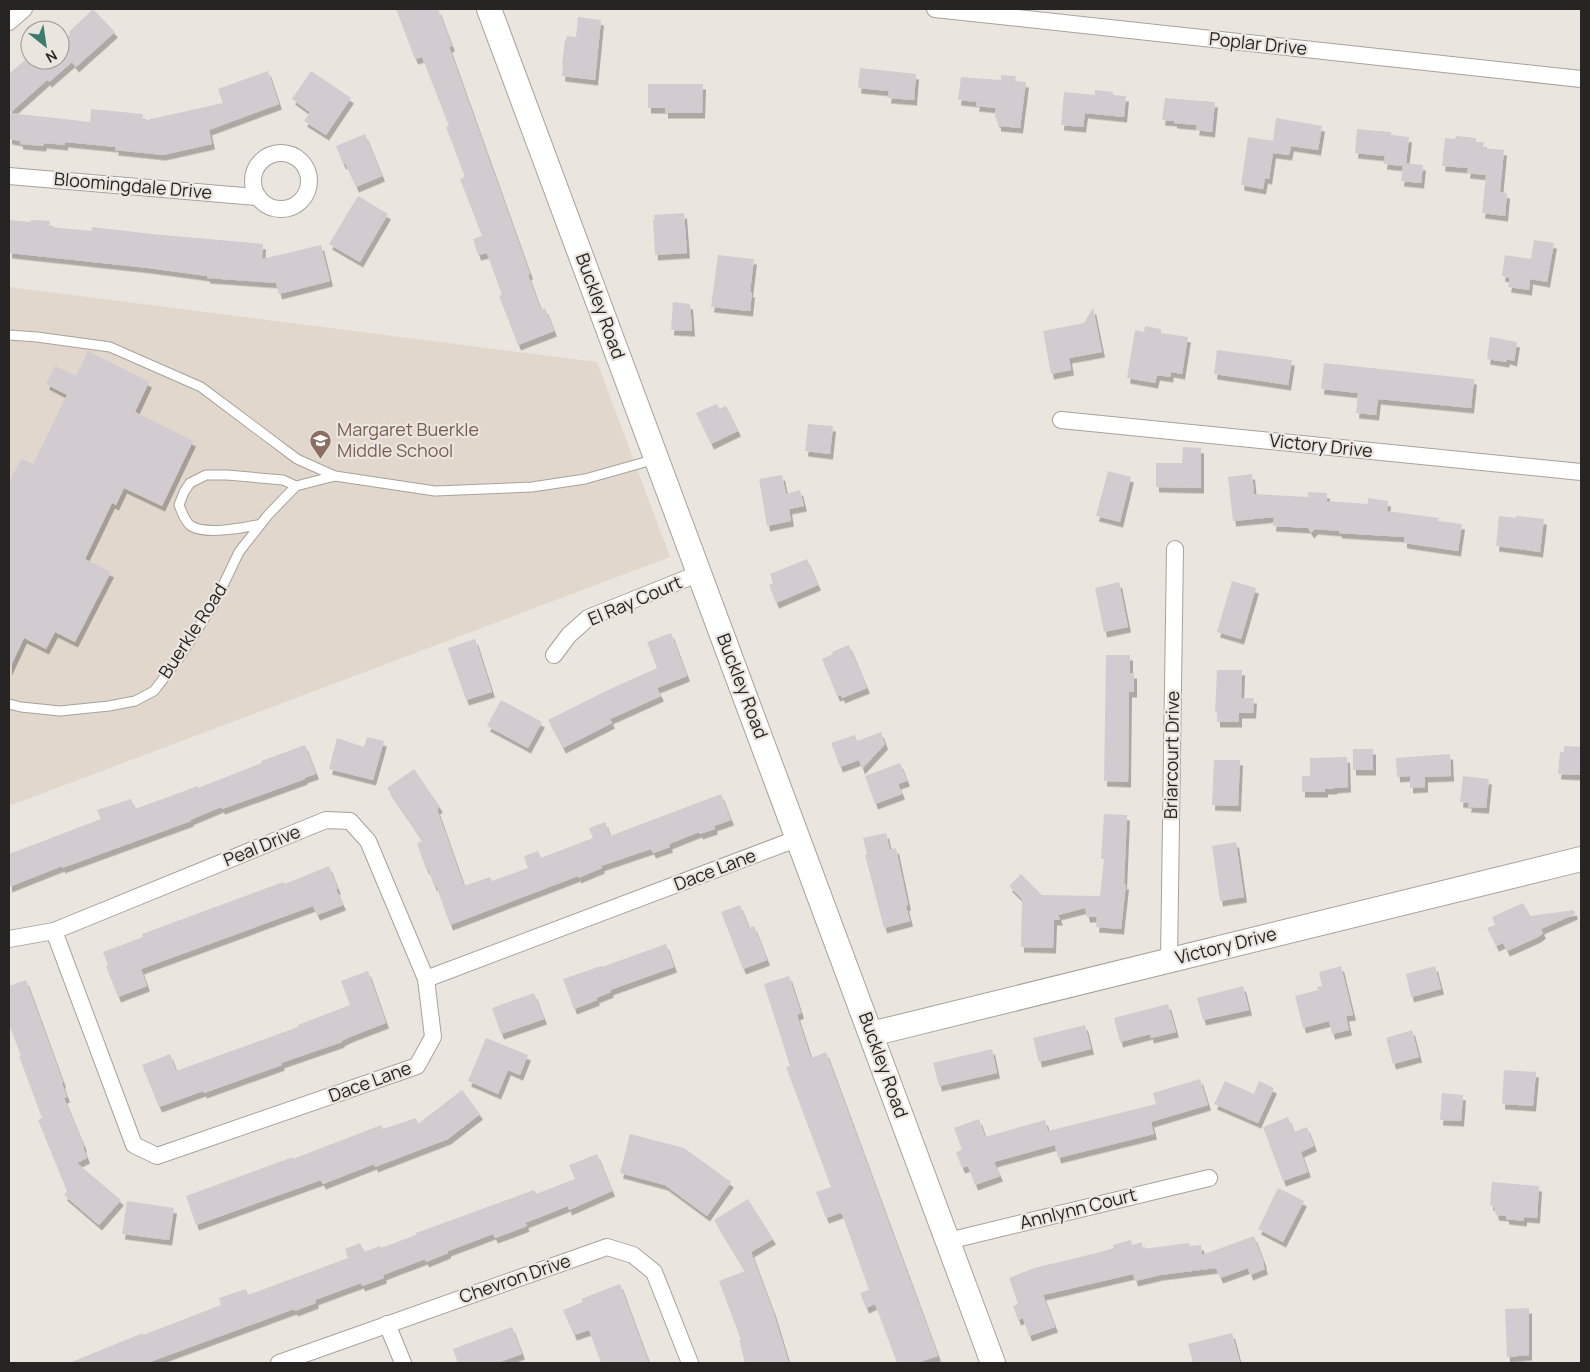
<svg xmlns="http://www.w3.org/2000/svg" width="1590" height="1372" font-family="Manrope,sans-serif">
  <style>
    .built { fill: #e1d7cc }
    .building { fill: #d2cbd0; filter: url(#shadow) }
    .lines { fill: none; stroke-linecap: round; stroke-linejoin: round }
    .lane-casing { stroke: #a7a29c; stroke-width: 11 }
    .street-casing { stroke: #a7a29c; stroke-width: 18 }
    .secondary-casing { stroke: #a7a29c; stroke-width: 26 }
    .lane { stroke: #fff; stroke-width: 9 }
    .street { stroke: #fff; stroke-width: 16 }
    .secondary { stroke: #fff; stroke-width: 24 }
    .labels { text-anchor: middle; stroke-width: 4.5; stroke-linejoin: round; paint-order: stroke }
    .street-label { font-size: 18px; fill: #272523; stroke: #ebe5df }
    .education-label { font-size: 18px; fill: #785e54; stroke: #ebe5df; text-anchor: start }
  </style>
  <defs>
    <filter id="shadow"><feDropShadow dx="3" dy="5.5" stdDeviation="0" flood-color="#0004"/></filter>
  </defs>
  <rect width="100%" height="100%" fill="#ebe5df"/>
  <polygon class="built" points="9,287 597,362 670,557 9,806"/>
  <g class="building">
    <polygon points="93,9 115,32 76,67 72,62 49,82 47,80 10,113 90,122 91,109 143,114 142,121 223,103 218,89 268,71 279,104 209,130 212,144 163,155 115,150 116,147 65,142 65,145 44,143 43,146 20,144 20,141 9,139 9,74 25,60 60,60 60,43 70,34 69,32"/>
    <polygon points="396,9 438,9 452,46 449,47 530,274 528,275 541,310 545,308 554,331 518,345 499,296 502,295 487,253 478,255 473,239 482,236 460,179 465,177 446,127 449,126 422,57 415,59"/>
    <polygon points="578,17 601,20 595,80 562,76 563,64 562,64 565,40 566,40 567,36 576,37"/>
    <polygon points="860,68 916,74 914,100 888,98 889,91 858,88"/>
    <polygon points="311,71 351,98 326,135 304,121 310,112 292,99"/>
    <polygon points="1001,75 1016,76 1015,81 1026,82 1020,128 998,126 998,122 996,122 997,118 995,118 996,108 976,106 977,102 958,100 961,77 1001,80"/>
    <polygon points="648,84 703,84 702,113 665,113 665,108 648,108"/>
    <polygon points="1095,90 1113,92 1113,95 1126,96 1124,117 1085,113 1083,127 1061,125 1064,92 1095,95"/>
    <polygon points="1165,98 1215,102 1212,132 1196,130 1197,125 1174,123 1174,121 1162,120"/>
    <polygon points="1276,118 1322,126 1318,150 1291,146 1289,155 1273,153 1269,179 1265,178 1263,189 1241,185 1248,137 1273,141"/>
    <polygon points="1357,129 1391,132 1391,135 1409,137 1406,163 1423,165 1421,183 1401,181 1403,166 1384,164 1385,156 1355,153"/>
    <polygon points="365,134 382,176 356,187 345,163 343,164 336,146"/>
    <polygon points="1456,136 1476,138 1476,142 1484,142 1483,148 1504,150 1500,192 1507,193 1505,216 1482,213 1486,175 1467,173 1468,168 1442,166 1445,138 1455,139"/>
    <polygon points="358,196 388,214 360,262 329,244"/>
    <polygon points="684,213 687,253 655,255 653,219 655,220 654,215"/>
    <polygon points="9,220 30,222 31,220 50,221 49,227 92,231 92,227 152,234 263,244 262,259 321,245 330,281 279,294 276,283 207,278 207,276 148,268 9,253"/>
    <polygon points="1534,240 1554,243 1547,282 1530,279 1529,290 1508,287 1510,278 1502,276 1505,255 1531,259"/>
    <polygon points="718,255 754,259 750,292 752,292 750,311 711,307"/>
    <polygon points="673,302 690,304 692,331 671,330"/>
    <polygon points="1093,308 1102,352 1069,358 1071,370 1051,374 1043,331 1084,323"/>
    <polygon points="1145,326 1161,329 1161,333 1188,337 1182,374 1171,372 1170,377 1157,375 1155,383 1127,378 1135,330 1144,332"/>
    <polygon points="1490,337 1517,342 1514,361 1507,359 1506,362 1487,359"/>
    <polygon points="1217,350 1292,360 1288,385 1214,374"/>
    <polygon points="88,351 149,382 135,412 193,441 162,506 124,488 116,505 112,503 85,559 111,572 75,642 55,632 46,649 24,638 9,670 9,484 21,459 33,464 67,395 46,384 55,366 76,376"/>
    <polygon points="1324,363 1474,379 1471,408 1378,399 1376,415 1356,413 1358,393 1321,389"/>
    <polygon points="717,404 719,409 726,406 738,431 711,444 696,413"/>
    <polygon points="808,424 833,426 830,454 805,451"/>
    <polygon points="1183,447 1201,448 1201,488 1156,487 1156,463 1182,463"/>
    <polygon points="1108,471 1131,477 1120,522 1096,516"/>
    <polygon points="1252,474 1254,494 1308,497 1308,492 1327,493 1327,501 1368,504 1368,498 1388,501 1387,511 1439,518 1438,521 1462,524 1458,551 1404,543 1404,537 1339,533 1339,531 1315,529 1311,533 1308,528 1273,526 1274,517 1233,521 1228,477"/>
    <polygon points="782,475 786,494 800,490 804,506 789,509 791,521 767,526 759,479"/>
    <polygon points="1499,516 1516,518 1516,516 1544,519 1540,552 1496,546"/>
    <polygon points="807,559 818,585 776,603 769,585 773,583 770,574"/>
    <polygon points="1232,581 1256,588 1241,639 1217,632"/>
    <polygon points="1119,582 1128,627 1104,632 1095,588"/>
    <polygon points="671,633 687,676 657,688 661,696 610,719 612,723 563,748 548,720 608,690 657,668 647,642"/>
    <polygon points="475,639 492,692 466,700 448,648"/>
    <polygon points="849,645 867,688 842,698 841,695 837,696 822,659 833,654 832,652"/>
    <polygon points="1106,655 1130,655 1130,673 1134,673 1134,692 1129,692 1128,782 1104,781"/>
    <polygon points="1217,670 1242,670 1241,698 1254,698 1253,713 1239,713 1239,722 1217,722 1217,713 1215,713"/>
    <polygon points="501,700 542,722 528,748 487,726"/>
    <polygon points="881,732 885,744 862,769 859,760 840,767 831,743 855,735 857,741"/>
    <polygon points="367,737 384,741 373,780 329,769 337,738 364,747"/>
    <polygon points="305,745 316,774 304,778 305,779 222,809 221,807 190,820 191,821 62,868 62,866 9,887 9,854 101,819 97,810 131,799 135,809 198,786 198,788 262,763 261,761"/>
    <polygon points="1564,746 1581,747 1581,775 1558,774 1560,752 1564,752"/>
    <rect x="1353" y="749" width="20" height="21"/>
    <polygon points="1450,754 1451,776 1425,777 1425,787 1410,788 1410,776 1397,777 1396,758"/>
    <polygon points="1347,757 1348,787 1334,788 1334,789 1325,789 1325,792 1302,792 1302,776 1310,776 1310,758"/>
    <polygon points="1214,760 1240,760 1238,806 1212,805"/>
    <polygon points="900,763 907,781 898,784 902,794 875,804 865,776"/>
    <polygon points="414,769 440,807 437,809 464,886 490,877 492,881 528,868 524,856 538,851 541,858 593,838 589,828 605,822 610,836 721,794 731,820 714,826 715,829 700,834 699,832 669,844 670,847 653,853 651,849 636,854 601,866 602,868 578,878 578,876 450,925 436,885 434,886 428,868 426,869 417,843 423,841 387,788"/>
    <polygon points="1463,776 1489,779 1486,808 1468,807 1469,803 1460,802"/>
    <polygon points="1104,814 1127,815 1124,884 1126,884 1121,929 1096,927 1097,917 1087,917 1085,908 1058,915 1060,920 1054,920 1053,948 1021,947 1022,899 1009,886 1021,874 1042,895 1100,896 1104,859 1101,859"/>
    <polygon points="886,833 890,850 896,848 908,905 906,906 910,921 884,928 865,855 867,854 863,838"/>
    <polygon points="1236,842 1244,897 1220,901 1212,846"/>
    <polygon points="329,866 338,889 336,889 343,905 317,915 313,906 141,969 147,986 118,997 106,966 108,965 103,952 143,937 142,934 283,882 284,884 295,880"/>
    <polygon points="1523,903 1530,916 1574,910 1575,914 1541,929 1543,933 1538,937 1507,951 1503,943 1496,946 1487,928 1495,925 1492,917"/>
    <polygon points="740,905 749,928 754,926 767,960 743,969 721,912"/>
    <polygon points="666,944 674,967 610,990 611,992 596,998 597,1000 574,1009 563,979 601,966 602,967"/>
    <polygon points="1341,966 1353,1015 1346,1016 1349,1030 1332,1034 1329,1021 1303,1028 1295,996 1318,990 1317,987 1322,986 1319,972"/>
    <polygon points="1435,966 1441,989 1411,997 1406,974"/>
    <polygon points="368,971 386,1023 352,1036 341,1041 342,1042 281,1063 282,1065 204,1093 203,1091 159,1107 142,1065 170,1054 176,1071 298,1027 298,1025 350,1005 341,981"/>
    <polygon points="789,976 801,1013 797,1015 811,1058 826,1052 938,1356 916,1363 897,1363 875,1304 866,1308 860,1293 869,1290 842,1214 840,1213 826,1218 816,1192 831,1187 786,1067 790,1066 764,984"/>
    <polygon points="26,980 63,1082 62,1083 67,1097 64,1098 84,1146 83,1147 87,1158 77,1163 121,1200 99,1225 64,1195 67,1191 38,1120 42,1118 19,1056 21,1056 9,1024 9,986"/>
    <polygon points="1243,986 1249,1010 1203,1020 1197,998"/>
    <polygon points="534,993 544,1019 501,1034 492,1008"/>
    <polygon points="1168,1004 1176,1032 1151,1038 1150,1034 1120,1042 1114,1018"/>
    <polygon points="1085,1025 1091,1049 1039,1062 1033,1038"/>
    <polygon points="1412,1030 1419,1057 1393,1064 1386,1038"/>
    <polygon points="486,1038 528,1055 520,1075 508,1070 498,1094 468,1081"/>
    <polygon points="992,1049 997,1073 939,1086 933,1063"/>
    <polygon points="1504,1070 1536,1072 1533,1106 1502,1104"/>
    <polygon points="1200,1079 1208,1105 1151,1122 1154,1134 1058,1158 1055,1145 994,1162 1000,1176 975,1185 968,1166 962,1168 956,1152 962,1150 954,1128 979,1119 985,1137 1045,1120 1048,1131 1156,1104 1153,1093"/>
    <polygon points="1225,1081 1254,1094 1259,1081 1274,1088 1258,1123 1214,1104"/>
    <polygon points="462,1090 480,1114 448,1139 375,1167 374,1164 323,1184 321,1180 196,1225 186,1196 293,1157 293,1159 381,1125 383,1129 416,1118 418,1124"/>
    <polygon points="1442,1093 1463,1095 1461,1121 1440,1120"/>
    <polygon points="1288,1117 1294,1132 1307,1127 1314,1146 1301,1152 1308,1172 1283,1181 1263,1127"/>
    <polygon points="630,1134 684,1148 731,1182 707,1216 665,1185 620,1173"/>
    <polygon points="597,1154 612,1191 569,1210 568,1206 525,1223 527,1226 495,1238 493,1234 448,1251 448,1253 426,1262 425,1259 383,1275 384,1278 362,1286 361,1283 315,1300 316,1303 295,1311 294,1309 147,1363 69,1363 143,1333 143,1335 221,1305 219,1298 246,1289 248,1295 348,1258 345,1249 360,1243 364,1252 380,1246 381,1248 416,1235 416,1233 534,1190 536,1194 575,1179 569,1165"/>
    <polygon points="1492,1182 1539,1186 1537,1218 1524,1217 1524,1221 1506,1219 1506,1216 1496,1215 1494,1206 1490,1205"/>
    <polygon points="1278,1188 1304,1201 1283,1242 1258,1229"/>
    <polygon points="748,1199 773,1239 751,1252 773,1311 789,1363 745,1363 739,1340 741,1340 719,1281 745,1271 714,1220"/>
    <polygon points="127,1201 174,1208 169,1240 122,1234"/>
    <polygon points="1254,1236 1264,1263 1263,1263 1265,1269 1250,1275 1248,1268 1220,1278 1216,1268 1160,1275 1135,1281 1133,1274 1043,1295 1055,1327 1029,1336 1023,1318 1018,1320 1013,1306 1018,1304 1009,1278 1034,1268 1097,1253 1114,1248 1113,1245 1131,1240 1132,1245 1142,1242 1143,1249 1189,1243 1190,1246 1201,1245 1202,1255"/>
    <polygon points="620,1284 631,1314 649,1363 601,1363 589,1330 574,1335 563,1310 583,1302 581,1299"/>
    <polygon points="1529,1308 1529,1355 1507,1357 1505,1309"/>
    <polygon points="512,1327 522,1354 497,1363 458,1363 453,1349"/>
    <polygon points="1232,1333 1240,1363 1193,1363 1188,1344"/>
  </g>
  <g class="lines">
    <defs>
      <g id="lane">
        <polyline points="9,335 37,337 110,347 201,387 297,459 335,476 435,491 532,487 585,479 656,459"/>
        <path d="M261,524C245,528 205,535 191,526C185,522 182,512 179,505L184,492L190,483L206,475H227L283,480L296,486"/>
        <polyline points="9,704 21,707 60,711 109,706 135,701 154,691 179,658 215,602 239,552 268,515 296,486 335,476"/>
      </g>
      <g id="street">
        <polyline points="935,9 1581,79"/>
        <polyline points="9,22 24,9"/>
        <circle cx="281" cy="181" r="28"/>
        <polyline points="9,176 257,197"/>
        <polyline points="1061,420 1581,472"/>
        <polyline points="554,655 569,635 588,618 700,573"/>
        <polyline points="9,939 54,931 326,820 350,821 368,841 426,979 433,1037 417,1066 157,1156 134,1145 54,931"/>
        <polyline points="1169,960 1175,549"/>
        <polyline points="426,979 799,838"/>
        <polyline points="948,1241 1209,1178"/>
        <polyline points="387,1324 403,1363"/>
        <polyline points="279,1363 607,1247 633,1255 654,1272 690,1363"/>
      </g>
      <g id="secondary">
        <polyline points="489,9 993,1363"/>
        <polyline points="871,1034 1581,859"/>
      </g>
    </defs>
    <use href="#lane" class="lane-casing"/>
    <use href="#street" class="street-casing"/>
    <use href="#secondary" class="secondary-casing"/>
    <use href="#lane" class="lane"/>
    <use href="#street" class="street"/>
    <use href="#secondary" class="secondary"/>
  </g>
  <defs>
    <symbol id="school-pin" viewBox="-11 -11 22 30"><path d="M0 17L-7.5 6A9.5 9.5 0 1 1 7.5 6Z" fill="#8d6e63" stroke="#ebe5df"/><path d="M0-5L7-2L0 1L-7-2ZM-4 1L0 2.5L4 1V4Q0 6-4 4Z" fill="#fff"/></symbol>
  </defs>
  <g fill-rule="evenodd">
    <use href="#school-pin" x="308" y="428" width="25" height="34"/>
  </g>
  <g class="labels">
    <g class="street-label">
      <text transform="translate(1258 44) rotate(6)" y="6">Poplar Drive</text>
      <text transform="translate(133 186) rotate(5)" y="6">Bloomingdale Drive</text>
      <text transform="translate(600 306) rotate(70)" y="6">Buckley Road</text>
      <text transform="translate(1321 446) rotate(6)" y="6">Victory Drive</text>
      <text transform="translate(635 601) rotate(-23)" y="6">El Ray Court</text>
      <text transform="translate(193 631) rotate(-57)" y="6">Buerkle Road</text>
      <text transform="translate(742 686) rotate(69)" y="6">Buckley Road</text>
      <text transform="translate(1172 755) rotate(-89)" y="6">Briarcourt Drive</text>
      <text transform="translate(262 846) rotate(-22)" y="6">Peal Drive</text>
      <text transform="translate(715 870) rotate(-21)" y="6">Dace Lane</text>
      <text transform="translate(1226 946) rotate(-14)" y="6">Victory Drive</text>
      <text transform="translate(883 1065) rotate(70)" y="6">Buckley Road</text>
      <text transform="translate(370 1082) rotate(-20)" y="6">Dace Lane</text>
      <text transform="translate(1078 1209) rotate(-14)" y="6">Annlynn Court</text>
      <text transform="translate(515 1279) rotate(-19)" y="6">Chevron Drive</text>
    </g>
    <g class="education-label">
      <text x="337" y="436">Margaret Buerkle<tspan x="337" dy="21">Middle School</tspan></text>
    </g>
  </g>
  <rect width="1590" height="1372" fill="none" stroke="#272523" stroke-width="20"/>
  <g transform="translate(45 45) rotate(150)"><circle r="24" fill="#ebe5df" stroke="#9d9894"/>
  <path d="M0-4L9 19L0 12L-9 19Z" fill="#3b7c6d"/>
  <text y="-8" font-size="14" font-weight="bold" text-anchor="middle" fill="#272523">N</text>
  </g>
</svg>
